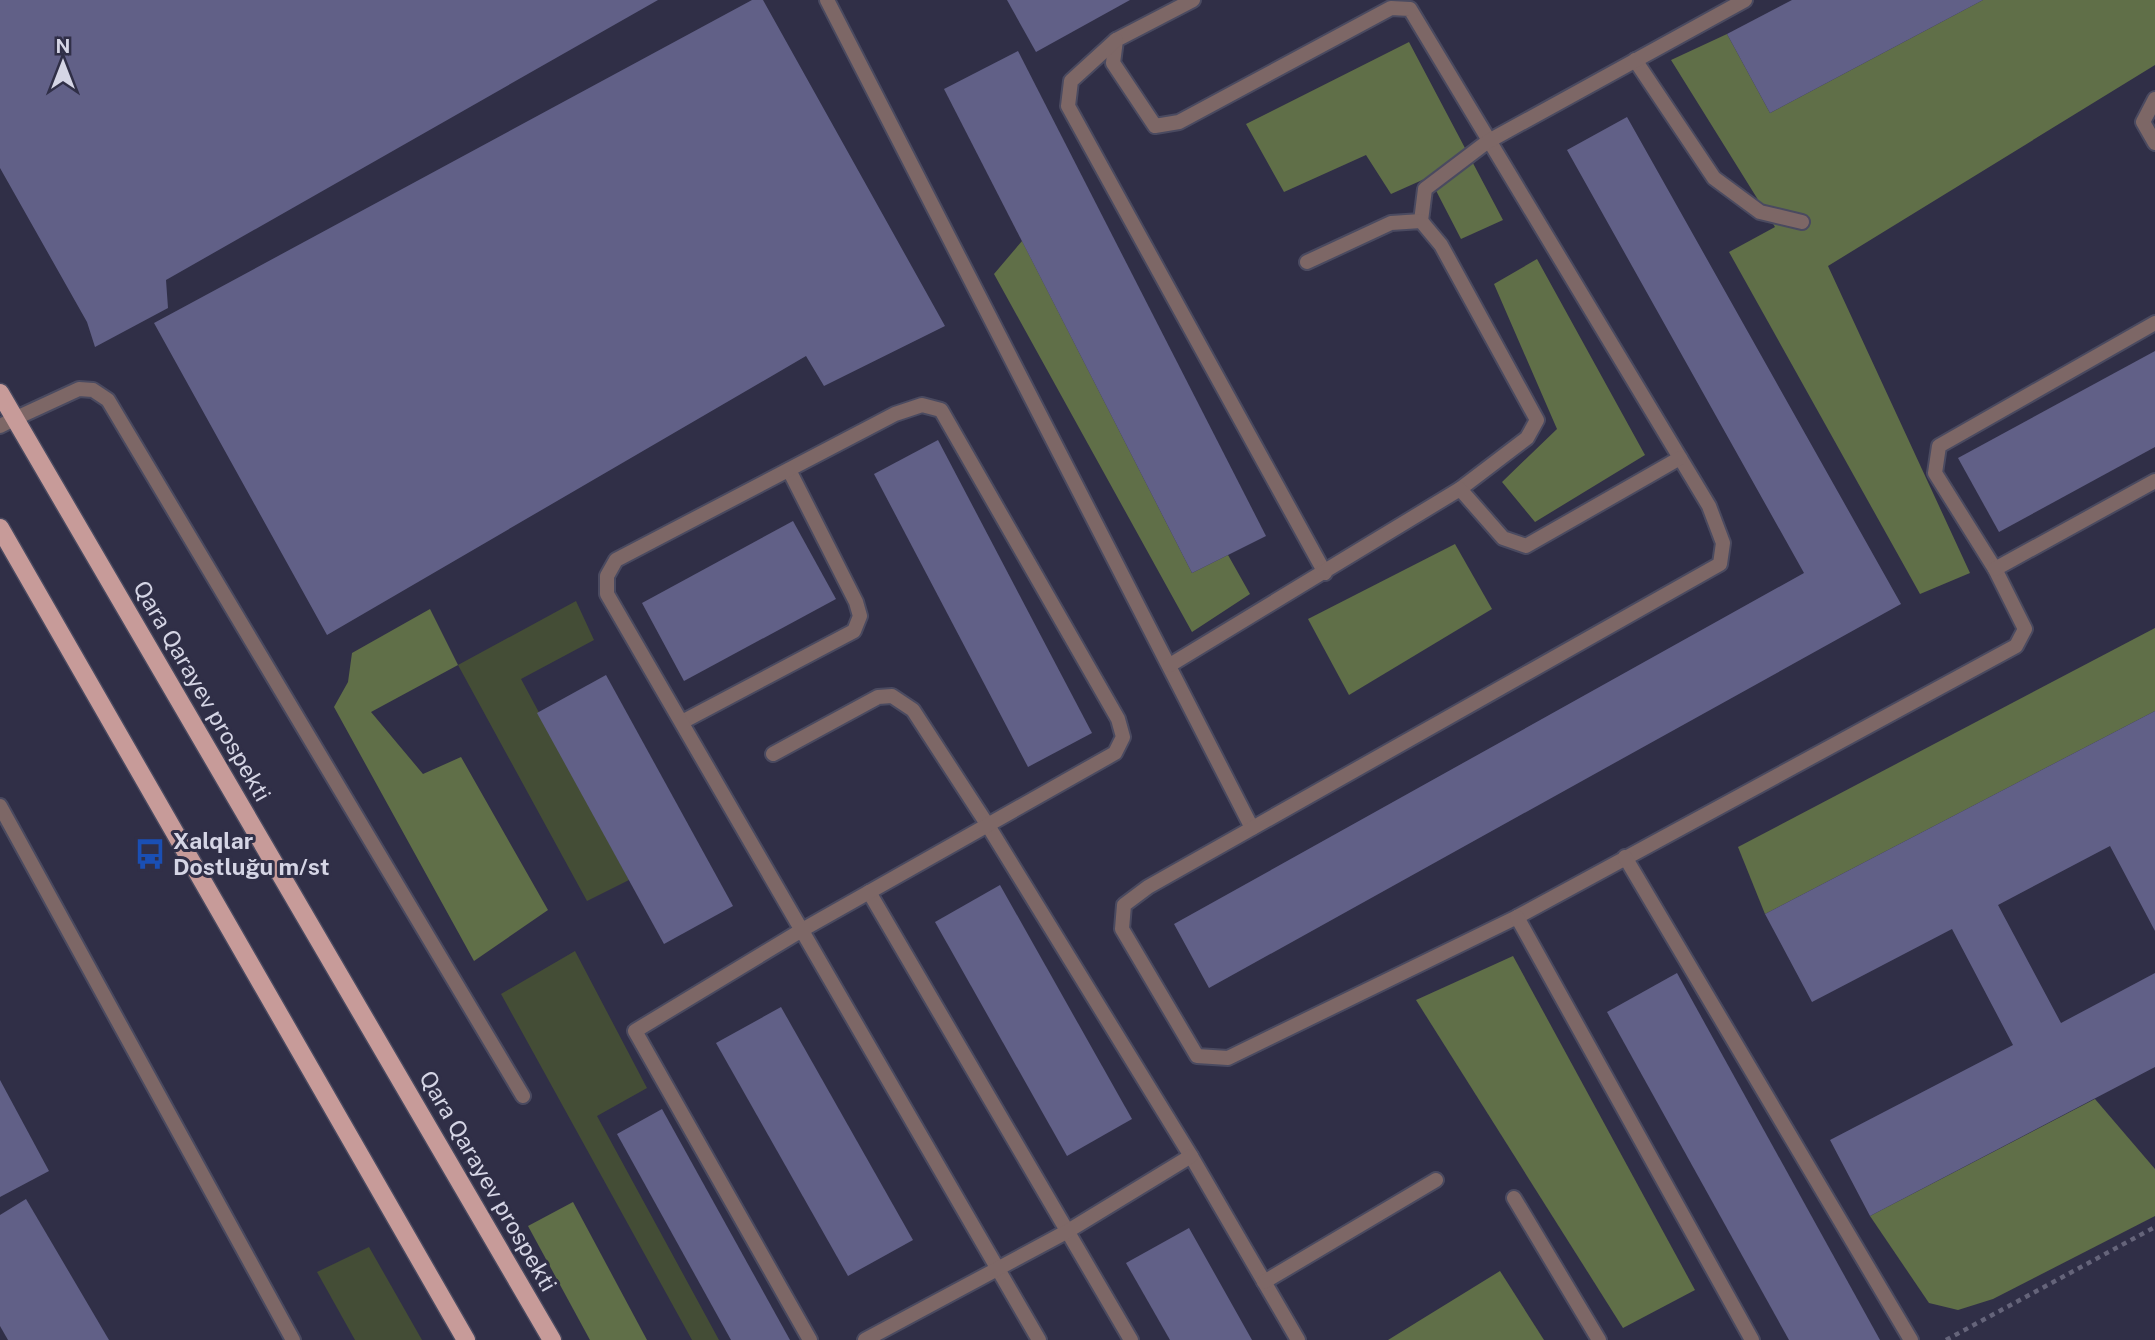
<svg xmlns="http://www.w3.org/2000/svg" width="2155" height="1340" font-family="'Public Sans',sans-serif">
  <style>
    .green { fill: #444d36 }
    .forest { fill: #606f48 }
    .building { fill: #616087 }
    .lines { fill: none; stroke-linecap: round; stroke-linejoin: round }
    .service-casing { stroke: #4a4a60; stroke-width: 18 }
    .minor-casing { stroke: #4a4a60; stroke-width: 18 }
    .primary-casing { stroke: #4a4a60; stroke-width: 21 }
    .path { stroke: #65647a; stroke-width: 4.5; stroke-dasharray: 5 5; stroke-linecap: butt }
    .service { stroke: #7d6766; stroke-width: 14 }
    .minor { stroke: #7d6766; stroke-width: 14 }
    .primary { stroke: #c79b99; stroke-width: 18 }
    .labels { text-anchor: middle; stroke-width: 6; stroke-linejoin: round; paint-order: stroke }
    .street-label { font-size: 23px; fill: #d5d5e5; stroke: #302f47 }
    .poi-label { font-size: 23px; font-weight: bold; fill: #d5d5e5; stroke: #302f47; text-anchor: start }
  </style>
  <rect width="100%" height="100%" fill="#302f47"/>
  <g class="green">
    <polygon points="576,601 594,640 521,679 629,880 587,901 458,665"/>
    <polygon points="575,951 647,1088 597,1116 719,1340 692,1340 501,994"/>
    <polygon points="369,1247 422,1340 355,1340 317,1272"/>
  </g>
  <g class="forest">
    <polygon points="1983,0 2155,0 2155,65 1828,266 1970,573 1920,594 1729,252 1775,227 1671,60 1727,34 1770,113"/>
    <polygon points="1409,42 1503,220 1461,239 1429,177 1391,194 1366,155 1284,192 1246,124"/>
    <polygon points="1022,241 1192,573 1228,555 1250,594 1192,632 994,274"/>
    <polygon points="1537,259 1645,455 1535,522 1502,482 1557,429 1494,284"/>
    <polygon points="1455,544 1492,609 1349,695 1308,619"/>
    <polygon points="430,609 458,665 371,712 423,774 461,757 548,910 474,961 334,707 348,682 352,653"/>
    <polygon points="2155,628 2155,711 1765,914 1738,847"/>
    <polygon points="1513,956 1695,1290 1623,1328 1416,1000"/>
    <polygon points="2095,1099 2155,1169 2155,1216 1993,1299 1958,1310 1929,1303 1870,1216"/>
    <polygon points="573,1202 647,1340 590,1340 528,1226"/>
    <polygon points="1500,1271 1544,1340 1388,1340"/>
  </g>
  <g class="building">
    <polygon points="0,0 658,0 166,280 168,308 95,347 87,322 0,168"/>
    <polygon points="752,0 763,0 945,326 824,386 806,356 327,635 154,323"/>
    <polygon points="1007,0 1130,0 1036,52"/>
    <polygon points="1792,0 1983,0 1770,113 1727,34"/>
    <polygon points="1018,51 1266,536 1192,573 944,89"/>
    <polygon points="1627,117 1901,604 1209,988 1174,924 1804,573 1567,150"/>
    <polygon points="2155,351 2155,447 1999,532 1958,458"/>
    <polygon points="938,440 1092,733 1028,767 874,474"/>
    <polygon points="793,521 836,599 684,681 642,603"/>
    <polygon points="606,675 733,906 664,944 537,713"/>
    <polygon points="2155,711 2155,931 2110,846 1998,905 2061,1023 2155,973 2155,1067 1870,1216 1830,1140 2013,1045 1952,929 1812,1002 1765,914"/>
    <polygon points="1000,885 1132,1119 1067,1156 935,922"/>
    <polygon points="1677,973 1880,1340 1789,1340 1607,1012"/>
    <polygon points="781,1007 913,1240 848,1276 716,1043"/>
    <polygon points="0,1080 49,1171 0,1197"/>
    <polygon points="662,1109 790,1340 731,1340 617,1134"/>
    <polygon points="26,1199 109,1340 8,1340 0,1326 0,1215"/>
    <polygon points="1189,1228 1252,1340 1170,1340 1126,1263"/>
  </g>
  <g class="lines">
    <defs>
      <g id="service">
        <polyline points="827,0 1252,828"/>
        <polyline points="1193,0 1116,40 1113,63 1155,126 1179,122 1391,8 1410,9 1709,506 1723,543 1720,564 1148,887 1124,905 1122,929 1197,1056 1228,1058 1517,917 2016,646 2025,629 1995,569 1935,473 1939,446 2155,323"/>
        <polyline points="1116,40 1071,81 1068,106 1325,573"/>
        <polyline points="1635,60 1714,178 1760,212 1802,222"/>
        <polyline points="2155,99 2143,122 2155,143"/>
        <polyline points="1421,221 1425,189 1487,142 1745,0"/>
        <polyline points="1307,262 1391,223 1421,221 1441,245 1537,420 1527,438 1460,489"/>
        <polyline points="14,419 79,389 93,390 108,400 523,1096"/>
        <polyline points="1995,569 2155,481"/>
        <polyline points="1170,665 1460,489 1503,538 1526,546 1680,458"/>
        <polyline points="682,722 854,631 860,616 856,602 789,470"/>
        <polyline points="773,754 878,697 892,696 913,710 987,824 1191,1156 1298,1340"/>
        <polyline points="1625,857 1911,1340"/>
        <polyline points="869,892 1131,1340"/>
        <polyline points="1517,917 1752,1340"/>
        <polyline points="1514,1198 1599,1340"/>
        <polyline points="1264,1282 1436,1180"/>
        <polyline points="810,1340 635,1031 802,930 1115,753 1123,737 1118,719 941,410 922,405 895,414 616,560 607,576 607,594 1039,1340"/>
        <polyline points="865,1340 1068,1231 1191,1156"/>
      </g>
      <g id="minor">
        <polyline points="0,426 14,419"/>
        <polyline points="0,806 293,1340"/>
      </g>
      <g id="primary">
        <polyline points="0,393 552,1340"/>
        <polyline points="0,528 466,1340"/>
      </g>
    </defs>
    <use href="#service" class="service-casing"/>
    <use href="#minor" class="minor-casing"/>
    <use href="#primary" class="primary-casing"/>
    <polyline class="path" points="1946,1340 2155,1227"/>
    <use href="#service" class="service"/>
    <use href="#minor" class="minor"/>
    <use href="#primary" class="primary"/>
  </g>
  <defs>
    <symbol id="bus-bare" viewBox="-9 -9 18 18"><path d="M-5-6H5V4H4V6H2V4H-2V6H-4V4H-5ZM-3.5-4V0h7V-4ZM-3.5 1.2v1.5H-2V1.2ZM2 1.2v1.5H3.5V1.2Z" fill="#1a4fb4" stroke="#302f47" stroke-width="2.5" paint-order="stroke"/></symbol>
  </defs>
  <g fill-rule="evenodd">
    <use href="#bus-bare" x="128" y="832" width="44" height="44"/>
  </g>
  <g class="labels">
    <g class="street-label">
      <text transform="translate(202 691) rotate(60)" y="8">Qara Qarayev prospekti</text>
      <text transform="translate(488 1181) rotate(60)" y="8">Qara Qarayev prospekti</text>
    </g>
    <g class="poi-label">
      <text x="173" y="849">Xalqlar<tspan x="173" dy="26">Dostluğu m/st</tspan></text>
    </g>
  </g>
  <g transform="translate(63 63)" stroke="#302f47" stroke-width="5" paint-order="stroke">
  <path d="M0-5L12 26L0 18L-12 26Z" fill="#d5d5e5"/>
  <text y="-10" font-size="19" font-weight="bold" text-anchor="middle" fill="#d5d5e5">N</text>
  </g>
</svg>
